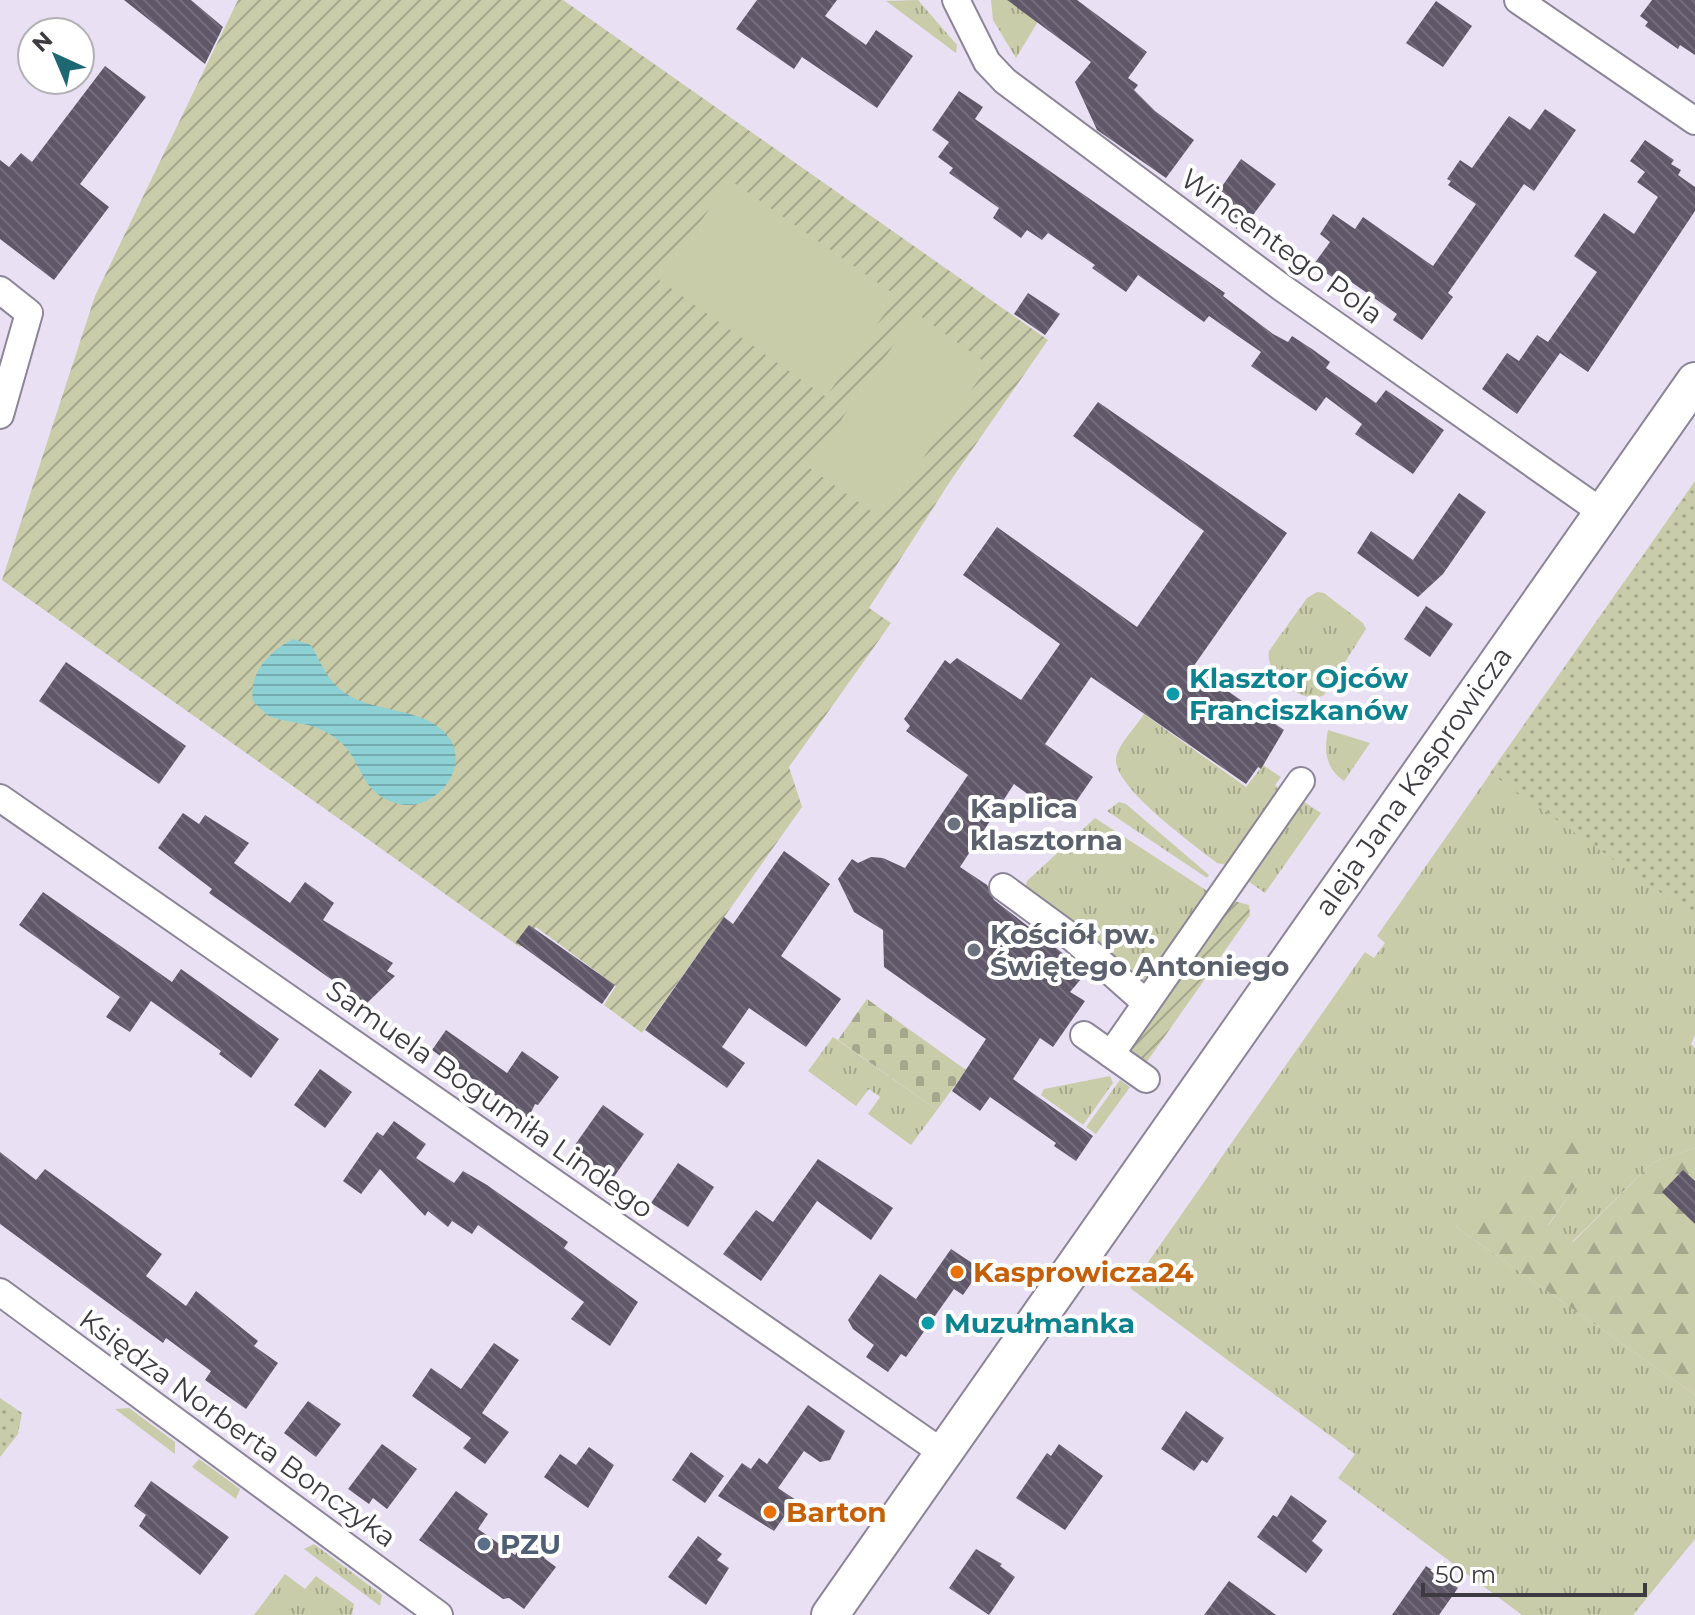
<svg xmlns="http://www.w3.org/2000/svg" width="1695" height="1615" font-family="Montserrat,sans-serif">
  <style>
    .grass { fill: url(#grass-tufts) }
    .forest { fill: url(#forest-firs) }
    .cemetery { fill: url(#cemetery-stones) }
    .park { fill: url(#park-dots) }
    .garden { fill: url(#garden-furrows) }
    .pitch { fill: #c9cca9 }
    .water { fill: url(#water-rules) }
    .building { fill: url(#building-back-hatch) }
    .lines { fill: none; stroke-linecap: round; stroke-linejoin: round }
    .street-casing { stroke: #8c8497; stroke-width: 30 }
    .secondary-casing { stroke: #8c8497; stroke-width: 40 }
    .street { stroke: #fff; stroke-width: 26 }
    .secondary { stroke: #fff; stroke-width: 36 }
    .culture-dot { fill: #0f9aa8; stroke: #fff; stroke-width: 3 }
    .worship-dot { fill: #6b7280; stroke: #fff; stroke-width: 3 }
    .food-dot { fill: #e8710a; stroke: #fff; stroke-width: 3 }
    .service-dot { fill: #5c6f8a; stroke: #fff; stroke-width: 3 }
    .labels { text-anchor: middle; stroke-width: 8; stroke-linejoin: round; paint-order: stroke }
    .street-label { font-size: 28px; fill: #3d3a42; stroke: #fff }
    .culture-label { font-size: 28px; font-weight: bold; fill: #0d838f; stroke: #fff; text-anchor: start }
    .worship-label { font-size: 28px; font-weight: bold; fill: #5b616d; stroke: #fff; text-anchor: start }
    .food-label { font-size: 28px; font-weight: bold; fill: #c56008; stroke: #fff; text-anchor: start }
    .service-label { font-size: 28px; font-weight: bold; fill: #4e5e75; stroke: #fff; text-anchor: start }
  </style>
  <defs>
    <pattern id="grass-tufts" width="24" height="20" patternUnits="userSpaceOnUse" patternTransform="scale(2)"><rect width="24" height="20" fill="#c9cca9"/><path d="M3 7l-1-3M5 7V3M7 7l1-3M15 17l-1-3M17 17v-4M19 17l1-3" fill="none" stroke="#a4a78b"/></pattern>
    <pattern id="forest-firs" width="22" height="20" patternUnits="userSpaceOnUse" patternTransform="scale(2)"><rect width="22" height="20" fill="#c9cca9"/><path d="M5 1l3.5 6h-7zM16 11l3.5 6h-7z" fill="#a4a78b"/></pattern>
    <pattern id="cemetery-stones" width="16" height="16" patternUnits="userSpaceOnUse" patternTransform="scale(2)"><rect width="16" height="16" fill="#c9cca9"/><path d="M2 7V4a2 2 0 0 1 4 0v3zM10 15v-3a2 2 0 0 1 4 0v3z" fill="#a4a78b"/></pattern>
    <pattern id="park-dots" width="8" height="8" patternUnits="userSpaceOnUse" patternTransform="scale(2)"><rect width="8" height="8" fill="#c9cca9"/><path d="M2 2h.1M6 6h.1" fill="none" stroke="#a4a78b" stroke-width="1.8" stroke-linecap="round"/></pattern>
    <pattern id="garden-furrows" width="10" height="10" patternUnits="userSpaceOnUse" patternTransform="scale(2)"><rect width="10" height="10" fill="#c9cca9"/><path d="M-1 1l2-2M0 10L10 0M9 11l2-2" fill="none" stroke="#a4a78b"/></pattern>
    <pattern id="water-rules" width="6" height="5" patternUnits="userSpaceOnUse" patternTransform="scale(2)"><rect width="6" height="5" fill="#8ed1d4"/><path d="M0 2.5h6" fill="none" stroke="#75abae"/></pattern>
    <pattern id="building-back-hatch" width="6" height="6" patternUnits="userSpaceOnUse" patternTransform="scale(2)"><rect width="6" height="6" fill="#605768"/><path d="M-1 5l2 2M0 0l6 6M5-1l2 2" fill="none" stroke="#746d7b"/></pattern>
  </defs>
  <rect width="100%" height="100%" fill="#e9e0f4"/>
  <g class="grass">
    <polygon points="918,0 957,45 956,53 886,1"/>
    <polygon points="991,0 1051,0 1016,58 993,20"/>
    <polygon points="1624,582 1695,817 1695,1035 1691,1044 1695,1048 1695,1148 1653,1162 1572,1242 1548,1226 1600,1150 1456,1227 1695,1395 1695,1539 1633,1615 1522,1615 1338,1478 1355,1454 1130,1288 1365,952 1374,958 1385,943 1377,936"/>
    <path d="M1317,592L1324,593L1363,623L1366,629L1324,695C1303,707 1264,673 1269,651L1307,598Z"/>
    <path d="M1144,714L1246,787L1263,765L1281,777L1275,785L1284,793L1227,865L1217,863C1193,844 1120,792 1116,762C1114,748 1137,726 1144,714Z"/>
    <path d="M1328,730L1370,743L1344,781C1325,768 1324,750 1328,730Z"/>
    <polygon points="1298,798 1321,813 1265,893 1242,877"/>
    <polygon points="1119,802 1126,804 1209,875 1207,878 1107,811"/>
    <polygon points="1095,818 1212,894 1144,988 1026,886 1027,881"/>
    <polygon points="833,1037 937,1110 911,1145 868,1114 880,1097 869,1089 856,1106 808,1071"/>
    <polygon points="1110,1076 1113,1083 1083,1125 1041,1095 1044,1089"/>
    <polygon points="1120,1080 1130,1087 1096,1134 1086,1127"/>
    <polygon points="129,1408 175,1442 175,1454 115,1409"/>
    <polygon points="199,1459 240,1489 236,1499 192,1467"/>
    <polygon points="314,1544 382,1595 380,1606 304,1549"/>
    <polygon points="285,1574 305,1589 316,1576 354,1604 352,1615 254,1615"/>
  </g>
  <polygon class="forest" points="1575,1136 1601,1150 1548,1225 1573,1242 1653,1162 1695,1148 1695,1395 1456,1227"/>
  <polygon class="cemetery" points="867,999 966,1070 937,1110 838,1040"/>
  <g class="park">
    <polygon points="1695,481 1695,917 1490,773"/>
    <polygon points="0,1398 22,1413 18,1434 0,1457"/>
  </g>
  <g class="garden">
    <polygon points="238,0 563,0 1048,340 951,480 869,608 891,623 789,767 802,807 642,1033 604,1005 616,986 536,927 520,947 2,580 95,296"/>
    <polygon points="1230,900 1249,905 1250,915 1146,1063 1125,1048"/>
  </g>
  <g class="pitch">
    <polygon points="730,180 897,296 826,397 659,280"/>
    <polygon points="916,313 989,365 881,518 808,467"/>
  </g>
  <path class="water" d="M293,639L311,645C320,661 326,678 341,690C371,715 428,705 450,739C470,770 434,812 399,804C356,793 365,758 334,737C309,720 294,725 271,717C265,714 258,706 253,701C248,673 270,651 293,639Z"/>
  <g class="building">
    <polygon points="124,0 191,0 223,27 205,64"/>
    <polygon points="757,0 837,0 825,16 866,45 876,30 913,56 877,108 802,57 794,69 736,29"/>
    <polygon points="1007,0 1077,0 1147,52 1128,78 1138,85 1134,90 1155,111 1194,140 1166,178 1097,130 1075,82 1091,62"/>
    <polygon points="1652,0 1695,0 1695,55 1680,45 1678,49 1645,26 1648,22 1640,16"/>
    <polygon points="1436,1 1472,26 1443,67 1406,43"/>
    <polygon points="105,66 146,97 80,184 109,207 54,280 0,239 0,160 9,167 21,153 32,162"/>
    <polygon points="959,91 983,107 975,119 1225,293 1223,296 1273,334 1288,342 1292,336 1312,349 1330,362 1326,368 1376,403 1386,390 1444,430 1413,474 1355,434 1362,424 1326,397 1316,411 1251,366 1261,352 1209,316 1204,322 1138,275 1126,292 1092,268 1095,265 1048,233 1042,240 1027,230 1021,238 993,218 999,208 949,173 953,168 938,157 949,142 932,130"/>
    <polygon points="1545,109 1576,130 1534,191 1524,184 1448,293 1453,297 1422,340 1393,320 1397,314 1347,279 1343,285 1314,264 1330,242 1320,234 1333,214 1355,229 1363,217 1433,266 1476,204 1448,185 1451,181 1447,179 1460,160 1472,168 1509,116 1530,130"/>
    <polygon points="1645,140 1674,160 1671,164 1681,170 1678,175 1695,187 1695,211 1588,372 1560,353 1517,414 1482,389 1507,353 1519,361 1537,335 1548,342 1597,272 1574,256 1604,213 1634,234 1658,197 1637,182 1645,172 1630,161"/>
    <polygon points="1241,159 1276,184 1250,219 1247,218 1236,229 1231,206 1216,195"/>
    <polygon points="1028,293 1060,314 1045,335 1014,314"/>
    <polygon points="1098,402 1287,533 1193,667 1284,730 1261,769 1258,767 1246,784 1091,677 1045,744 1093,777 1073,806 1071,805 1063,820 1014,784 960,867 987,885 994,900 1087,972 1070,992 1085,1001 1053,1047 1040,1038 1013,1079 1093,1136 1076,1161 1054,1146 1056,1143 990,1097 980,1111 952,1091 986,1039 884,967 883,930 854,912 838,879 852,859 858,863 871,857 883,858 905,868 968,775 906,731 910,726 904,719 945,660 950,664 957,658 1021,700 1060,644 963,575 997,527 1137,627 1204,531 1073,436"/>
    <polygon points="1459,493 1486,512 1443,574 1418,597 1357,553 1371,531 1413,560"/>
    <polygon points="1426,606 1453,624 1430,657 1404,639"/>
    <polygon points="66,662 186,746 159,784 39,701"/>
    <polygon points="183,813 199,824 205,815 249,843 234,863 290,903 305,882 334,903 323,920 393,963 387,971 395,976 366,1004 209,893 212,889 158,848"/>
    <polygon points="784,851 830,884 781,956 841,999 806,1047 749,1008 722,1047 745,1063 727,1088 645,1030 724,917 733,924"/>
    <polygon points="43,892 172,982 181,969 279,1039 251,1078 219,1054 221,1051 151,1001 130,1032 106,1017 120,997 19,925"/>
    <polygon points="529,925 615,985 602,1004 516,942"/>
    <polygon points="446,1030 507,1073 522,1051 559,1077 538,1105 535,1104 528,1119 432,1050"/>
    <polygon points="320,1069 352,1092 325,1128 294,1105"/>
    <polygon points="603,1105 644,1134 611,1181 570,1152"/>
    <polygon points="394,1121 426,1144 416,1158 454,1183 463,1171 487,1185 568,1242 564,1248 638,1302 610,1346 571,1319 584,1302 478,1225 472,1234 452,1221 448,1227 428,1211 425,1216 380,1169 361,1194 343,1181 377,1132 383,1136"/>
    <polygon points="0,1152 36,1180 45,1169 162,1254 146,1276 186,1306 196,1291 258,1341 254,1346 278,1363 246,1409 205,1380 211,1371 166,1338 163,1343 0,1224"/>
    <polygon points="818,1159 893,1208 871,1240 817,1201 761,1281 723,1254 756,1210 773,1222"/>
    <polygon points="678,1163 714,1187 688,1227 651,1203"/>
    <polygon points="1683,1170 1695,1181 1695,1224 1662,1192"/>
    <polygon points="951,1249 981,1269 963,1295 954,1289 906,1357 901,1354 888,1372 866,1357 874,1345 853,1329 848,1320 880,1274 916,1299"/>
    <polygon points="494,1343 519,1360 482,1413 509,1432 485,1464 463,1448 471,1438 412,1396 431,1368 461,1389"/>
    <polygon points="308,1401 341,1424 316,1457 284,1433"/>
    <polygon points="808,1405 845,1431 830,1460 820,1462 804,1451 778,1488 796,1500 774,1531 718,1496 742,1463 751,1469 759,1458 767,1464"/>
    <polygon points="1186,1411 1224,1438 1207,1463 1202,1460 1194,1471 1161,1449"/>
    <polygon points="382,1444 417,1469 387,1509 373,1498 369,1504 348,1489"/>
    <polygon points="1059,1444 1103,1476 1065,1530 1016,1498 1047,1453 1051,1456"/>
    <polygon points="589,1447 614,1465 588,1508 544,1477 560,1454 576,1465"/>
    <polygon points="691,1452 724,1476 705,1503 672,1480"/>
    <polygon points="151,1481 229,1537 200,1575 139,1526 146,1515 134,1506"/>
    <polygon points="456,1491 488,1514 478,1529 515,1555 532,1531 555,1546 544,1558 556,1567 524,1609 509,1598 503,1599 419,1540"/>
    <polygon points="1291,1495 1327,1521 1312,1541 1323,1550 1306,1573 1257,1537 1273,1515 1277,1517"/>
    <polygon points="698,1536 722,1554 717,1560 729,1568 706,1605 668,1577"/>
    <polygon points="976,1549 1002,1564 1000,1566 1015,1577 989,1615 949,1588"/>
    <polygon points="1426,1566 1458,1588 1439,1615 1392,1615"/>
    <polygon points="1229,1581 1276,1615 1204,1615"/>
  </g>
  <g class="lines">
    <defs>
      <g id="street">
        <polyline points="956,0 987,62 1005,81 1281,287 1603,513"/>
        <polyline points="1518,0 1695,121"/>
        <polyline points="0,290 29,313 0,415"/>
        <polyline points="0,798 943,1453"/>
        <polyline points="1003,887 1074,939 1146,1003"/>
        <polyline points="1084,1035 1146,1079"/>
        <polyline points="1111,1054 1301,781"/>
        <polyline points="0,1292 439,1615"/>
      </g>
      <polyline id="secondary" points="830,1615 1695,381"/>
    </defs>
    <use href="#street" class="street-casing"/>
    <use href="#secondary" class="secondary-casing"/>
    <use href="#street" class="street"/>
    <use href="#secondary" class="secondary"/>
  </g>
  <g class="culture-dot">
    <circle cx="1173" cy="694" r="8"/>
    <circle cx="928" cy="1323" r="8"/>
  </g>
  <g class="worship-dot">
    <circle cx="954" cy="824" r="8"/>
    <circle cx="974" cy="950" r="8"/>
  </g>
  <g class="food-dot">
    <circle cx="957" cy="1272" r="8"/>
    <circle cx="770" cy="1512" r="8"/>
  </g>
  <circle class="service-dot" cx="484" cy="1544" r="8"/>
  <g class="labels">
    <g class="street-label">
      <text transform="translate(1282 246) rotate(36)" y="10">Wincentego Pola</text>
      <text transform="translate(1413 781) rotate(-55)" y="10">aleja Jana Kasprowicza</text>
      <text transform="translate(490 1099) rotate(35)" y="10">Samuela Bogumiła Lindego</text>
      <text transform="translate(238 1428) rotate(36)" y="10">Księdza Norberta Bonczyka</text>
    </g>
    <g class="culture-label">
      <text x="1189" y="688">Klasztor Ojców<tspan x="1189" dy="32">Franciszkanów</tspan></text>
      <text x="944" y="1333">Muzułmanka</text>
    </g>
    <g class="worship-label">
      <text x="970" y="818">Kaplica<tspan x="970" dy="32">klasztorna</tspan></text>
      <text x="990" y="944">Kościół pw.<tspan x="990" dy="32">Świętego Antoniego</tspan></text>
    </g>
    <g class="food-label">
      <text x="973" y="1282">Kasprowicza24</text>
      <text x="786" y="1522">Barton</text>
    </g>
    <g class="service-label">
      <text x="500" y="1554">PZU</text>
    </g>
  </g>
  <g transform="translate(56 56) rotate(316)"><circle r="38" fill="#ffffff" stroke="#b1b0b3" stroke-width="2"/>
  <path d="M0-6L14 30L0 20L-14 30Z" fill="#1e6873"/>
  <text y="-12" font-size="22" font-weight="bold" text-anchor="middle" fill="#3d3a42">N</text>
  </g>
  <path d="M1423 1583v12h222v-12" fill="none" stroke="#3d3a42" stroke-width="4"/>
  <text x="1435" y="1583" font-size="24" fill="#3d3a42" stroke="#ffffff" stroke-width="6" paint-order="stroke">50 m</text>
</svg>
